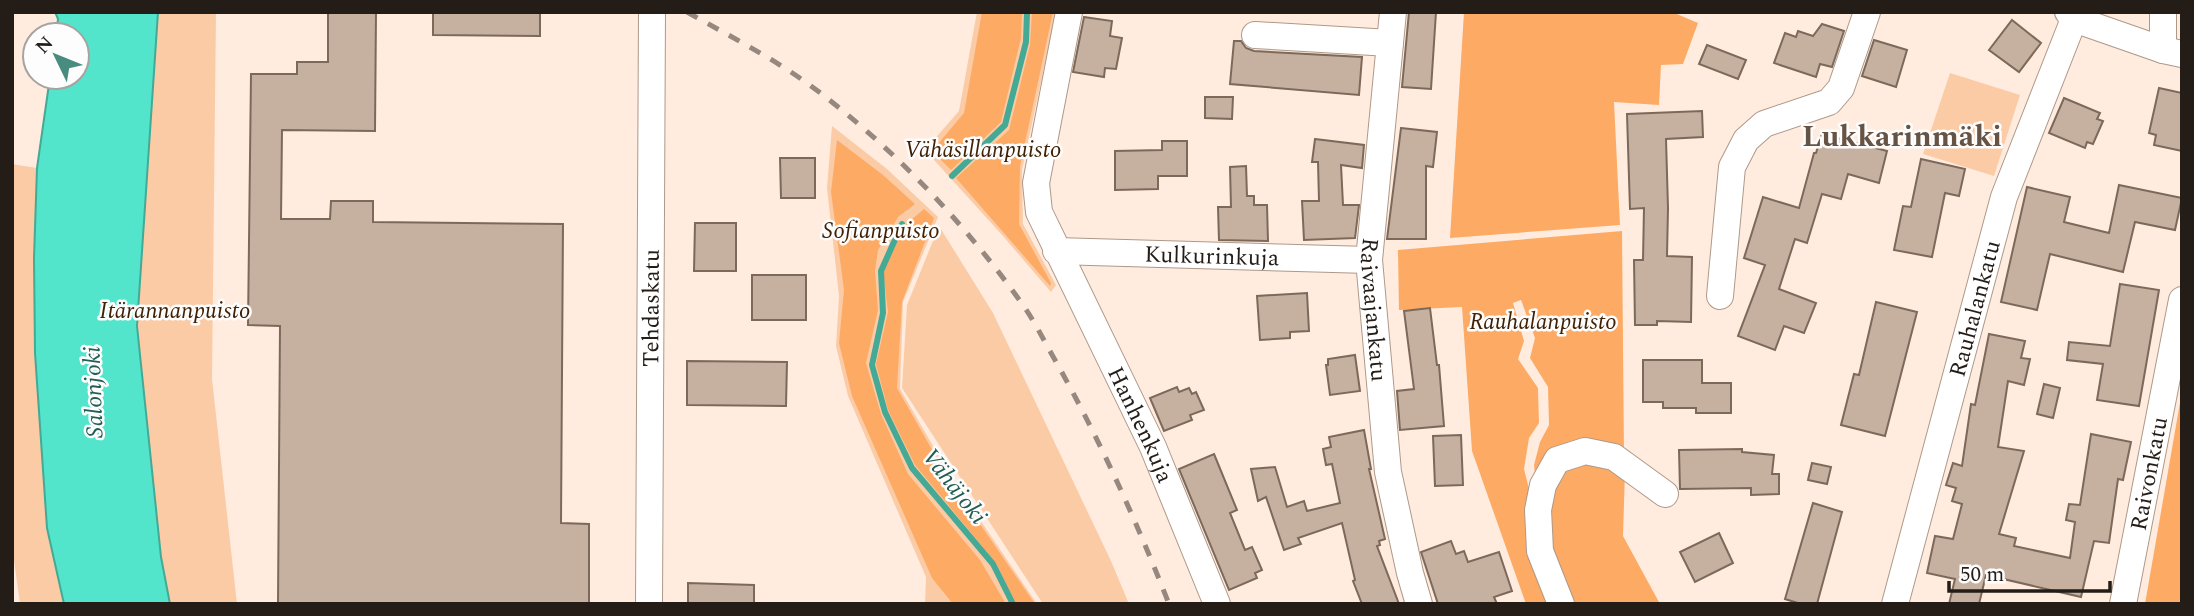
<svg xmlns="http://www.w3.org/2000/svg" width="2194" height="616" font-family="Spectral,serif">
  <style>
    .green { fill: #fbcba6 }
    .forest { fill: #fdaa65 }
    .water { fill: #52e5cc; stroke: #44a995; stroke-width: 2 }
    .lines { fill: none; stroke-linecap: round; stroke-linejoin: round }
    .stream { stroke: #44a995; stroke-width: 6 }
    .building { fill: #c6b0a0; stroke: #7d695a; stroke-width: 2 }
    .minor-casing { stroke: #ae9989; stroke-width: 28 }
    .minor { stroke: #fff; stroke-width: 26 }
    .rail { stroke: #96887f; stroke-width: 5; stroke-dasharray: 12 12; stroke-linecap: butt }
    .labels { text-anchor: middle; stroke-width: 5; stroke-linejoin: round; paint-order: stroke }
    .park-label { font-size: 23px; font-style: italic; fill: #412103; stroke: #fdfdfd }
    .street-label { font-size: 23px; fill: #241c16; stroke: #fdfdfd }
    .water-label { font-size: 24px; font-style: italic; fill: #225e53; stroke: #fdfdfd }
    .district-label { font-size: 30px; font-weight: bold; fill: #665344; stroke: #fdfdfd }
  </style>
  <rect width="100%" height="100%" fill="#ffecdf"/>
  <g class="green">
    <polygon points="158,12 216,12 212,379 237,604 170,604 161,557 137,326"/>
    <polygon points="977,12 1056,12 1022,170 1023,224 1056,285 1051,292 1003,236 925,150 959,111"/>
    <polygon points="1950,73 2020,95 1994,176 1923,154"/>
    <polygon points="832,126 887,169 938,217 903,302 900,389 951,477 1037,604 925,604 926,577 848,396 836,346 839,296 827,188"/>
    <polygon points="12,164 37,168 34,258 47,528 64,604 20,604 12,546"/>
    <polygon points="939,226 993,313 1111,561 1129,604 1043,604 902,388 907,305"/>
  </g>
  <g class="forest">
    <polygon points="982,12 1022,12 1021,38 1001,122 951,170 932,151 964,113"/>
    <polygon points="1032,12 1053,12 1020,166 1019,224 1051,283 1050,286 956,178 1009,130 1030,45"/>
    <polygon points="1464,12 1672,12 1698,23 1683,64 1661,65 1659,105 1614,102 1620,225 1450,238"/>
    <polygon points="837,140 883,175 915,204 898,217 878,250 875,271 878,310 866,363 881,414 908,474 980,560 1006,604 953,604 932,578 852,396 839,343 844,290 831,192"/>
    <polygon points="924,209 934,218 902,302 897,388 947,476 1035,604 1016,604 996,563 915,465 888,410 876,364 888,312 883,272 904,226"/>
    <polygon points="1622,231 1624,456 1585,445 1538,501 1534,465 1540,442 1549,425 1548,387 1530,358 1535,338 1521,300 1513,303 1524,341 1518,359 1538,388 1539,423 1529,438 1524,469 1558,604 1526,604 1472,451 1462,307 1399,310 1398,250"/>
    <polygon points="2182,391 2182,604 2145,604"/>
    <polygon points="1586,454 1625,471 1623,536 1660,604 1565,604 1541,511 1545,486"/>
  </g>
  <polygon class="water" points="55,12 158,12 137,326 161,557 170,604 64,604 47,528 35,353 34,258 37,168 50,77 77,77 77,35 56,35 58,19"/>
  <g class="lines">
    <g class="stream">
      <polyline points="952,176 1005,125 1026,42 1027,12"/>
      <polyline points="902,224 881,271 883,313 872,365 885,412 912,468 993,564 1013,604"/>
    </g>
  </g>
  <g class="building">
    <polygon points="328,12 376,12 375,131 282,130 281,219 330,219 331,201 373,201 373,222 563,224 561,523 589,524 589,604 278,604 280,326 248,325 251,74 297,74 297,62 328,62"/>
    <polygon points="433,12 540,12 540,36 433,35"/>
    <polygon points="1409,12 1436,12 1431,89 1402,87"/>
    <polygon points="1084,17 1112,21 1110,36 1122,38 1116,69 1105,68 1104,77 1073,72"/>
    <polygon points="2012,20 2041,43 2019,72 1989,50"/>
    <polygon points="1822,24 1844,31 1832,67 1820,64 1816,77 1774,63 1785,33 1796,37 1798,31 1813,36"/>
    <polygon points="1874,40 1907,50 1896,87 1862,76"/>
    <polygon points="1234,41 1241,41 1246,48 1254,51 1362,57 1359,95 1230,84"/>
    <polygon points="1707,45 1746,60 1738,79 1699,64"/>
    <polygon points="2159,88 2182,93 2182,151 2154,145 2156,135 2149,133"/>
    <polygon points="1205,97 1233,97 1232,119 1205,118"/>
    <polygon points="2064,98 2100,113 2097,119 2103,121 2093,144 2087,142 2085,148 2049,133"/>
    <polygon points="1702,111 1703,137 1666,139 1668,208 1667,256 1692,257 1691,322 1657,321 1657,325 1635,325 1634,260 1643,260 1644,208 1630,209 1627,114"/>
    <polygon points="1401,128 1437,132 1433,167 1426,166 1426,239 1387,239"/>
    <polygon points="1822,134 1887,151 1879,183 1848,174 1841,199 1822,194 1807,243 1795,239 1779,289 1816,303 1804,333 1784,326 1775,350 1738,336 1765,265 1744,258 1763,197 1799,208 1814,153 1816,153"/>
    <polygon points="1315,139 1364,145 1362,168 1341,165 1343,205 1359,205 1355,238 1304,240 1302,201 1319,201 1318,162 1312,162"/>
    <polygon points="1162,141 1187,141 1187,176 1158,176 1158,189 1115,190 1115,151 1162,150"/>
    <polygon points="780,158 815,158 815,198 781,198"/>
    <polygon points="1921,159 1965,169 1959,196 1945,193 1932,257 1894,250 1903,206 1911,207"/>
    <polygon points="1246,166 1247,196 1254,196 1254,205 1267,205 1268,241 1219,240 1218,207 1231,207 1230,167"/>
    <polygon points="2119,185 2182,198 2175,230 2135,222 2123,272 2050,254 2037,310 2001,302 2027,187 2070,197 2064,222 2109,233"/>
    <polygon points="695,223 736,223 736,271 694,271"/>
    <rect x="752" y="275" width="54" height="45"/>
    <polygon points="2120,284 2159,290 2139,406 2097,400 2103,364 2067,360 2069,342 2110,346"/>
    <polygon points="1307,293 1309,331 1290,332 1290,338 1260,340 1257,296"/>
    <polygon points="1876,302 1917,312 1885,436 1841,425 1854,374 1859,375"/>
    <polygon points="1430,308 1437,365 1439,365 1444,426 1400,430 1397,391 1414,389 1404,311"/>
    <polygon points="1989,334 2025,341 2021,358 2030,359 2024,385 2008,381 1998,447 2024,451 1999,534 2016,538 2014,546 2070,558 2075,522 2066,520 2069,504 2080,505 2091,434 2131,442 2123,480 2118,479 2109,543 2094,541 2081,597 1986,575 1979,604 1949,604 1955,579 1927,573 1935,536 1953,539 1962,504 1952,501 1956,488 1946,485 1953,463 1962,466 1971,404 1975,405"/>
    <polygon points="1355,355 1360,391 1330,395 1326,365 1328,365 1328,359"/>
    <polygon points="1643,360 1702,360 1702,383 1731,383 1731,413 1696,413 1696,408 1663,408 1663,402 1643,402"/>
    <polygon points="687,361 787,362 786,406 687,405"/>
    <polygon points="2044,384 2060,388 2053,418 2037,414"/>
    <polygon points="1177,387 1179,392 1189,388 1192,394 1196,392 1204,410 1190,415 1192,420 1164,431 1150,398"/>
    <polygon points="1364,430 1371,469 1369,469 1385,539 1379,541 1380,545 1377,546 1399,604 1362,604 1353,581 1355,580 1342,523 1298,538 1301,544 1284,550 1266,497 1258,501 1251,469 1275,467 1287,507 1304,501 1307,511 1340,503 1332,464 1326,465 1323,449 1331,447 1329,437"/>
    <polygon points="1461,435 1463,485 1435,486 1433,436"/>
    <polygon points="1742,449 1742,452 1774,455 1772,474 1779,474 1779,494 1751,495 1751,488 1680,489 1679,450"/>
    <polygon points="1214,454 1237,510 1230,513 1245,550 1252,547 1262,570 1255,573 1257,578 1229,590 1179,469"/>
    <polygon points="1812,463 1831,467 1827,484 1808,480"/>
    <polygon points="1813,503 1842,512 1817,604 1801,604 1785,599"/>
    <polygon points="1719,533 1733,563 1695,582 1680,552"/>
    <polygon points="1451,541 1456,554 1464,551 1468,562 1499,552 1512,591 1494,597 1497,604 1438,604 1421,552"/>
    <polygon points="688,583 754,585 754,604 688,604"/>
  </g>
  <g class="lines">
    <defs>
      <g id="minor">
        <path id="s1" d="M1069,12L1036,183L1039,212L1153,447L1217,604"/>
        <path id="s2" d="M1393,12L1369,260L1388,472L1410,573L1419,604"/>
        <polyline points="2068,12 2074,19 2163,50 2182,54"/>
        <polyline points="1255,35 1390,43"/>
        <polyline points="2163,50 2163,12"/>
        <path id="s3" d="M1056,251L1369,260"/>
        <polyline points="1720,296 1732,167 1746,140 1764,124 1829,102 1841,88 1867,12"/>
        <path id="s4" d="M649,604L652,12"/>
        <polyline points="1561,604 1540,551 1538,510 1543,485 1557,460 1585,451 1614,457 1665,494"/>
        <path id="s5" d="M1895,604L2004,197L2074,19"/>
        <path id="s6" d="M2123,604L2182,300"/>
      </g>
    </defs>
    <use href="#minor" class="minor-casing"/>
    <use href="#minor" class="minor"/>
    <path class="rail" d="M687,12C733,38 781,62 823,95C900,155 966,225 1023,305C1035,322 1044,341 1055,360C1099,438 1136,520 1169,604"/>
  </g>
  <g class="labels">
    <g class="park-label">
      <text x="983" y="157">Vähäsillanpuisto</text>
      <text x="881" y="238">Sofianpuisto</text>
      <text x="175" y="318">Itärannanpuisto</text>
      <text x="1543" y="329">Rauhalanpuisto</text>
    </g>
    <g class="street-label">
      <text dy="8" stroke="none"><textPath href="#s3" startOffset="156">Kulkurinkuja</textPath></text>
      <text dy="8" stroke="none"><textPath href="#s4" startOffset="296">Tehdaskatu</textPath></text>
      <text dy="8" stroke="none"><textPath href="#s5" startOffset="306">Rauhalankatu</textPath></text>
      <text dy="8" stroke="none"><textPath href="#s2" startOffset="299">Raivaajankatu</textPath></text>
      <text dy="8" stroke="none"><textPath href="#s1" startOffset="439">Hanhenkuja</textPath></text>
      <text dy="8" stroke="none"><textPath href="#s6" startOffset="133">Raivonkatu</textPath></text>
    </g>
    <g class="water-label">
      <text transform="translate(93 392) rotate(-92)" y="8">Salonjoki</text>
      <text transform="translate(955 486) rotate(52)" y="8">Vähäjoki</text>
    </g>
    <g class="district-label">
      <text x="1902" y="146">Lukkarinmäki</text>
    </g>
  </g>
  <rect width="2194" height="616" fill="none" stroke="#241c16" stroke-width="28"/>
  <g transform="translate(56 56) rotate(313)"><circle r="33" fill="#fdfdfd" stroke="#a6a3a1" stroke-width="2"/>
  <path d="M0-5L12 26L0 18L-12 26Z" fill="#488c7f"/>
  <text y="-10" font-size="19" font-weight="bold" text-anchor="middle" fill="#241c16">N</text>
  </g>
  <path d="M1949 581v10h161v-10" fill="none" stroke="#241c16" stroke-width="3.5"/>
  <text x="1960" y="581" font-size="21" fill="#241c16" stroke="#fdfdfd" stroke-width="5" paint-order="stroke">50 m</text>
</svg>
